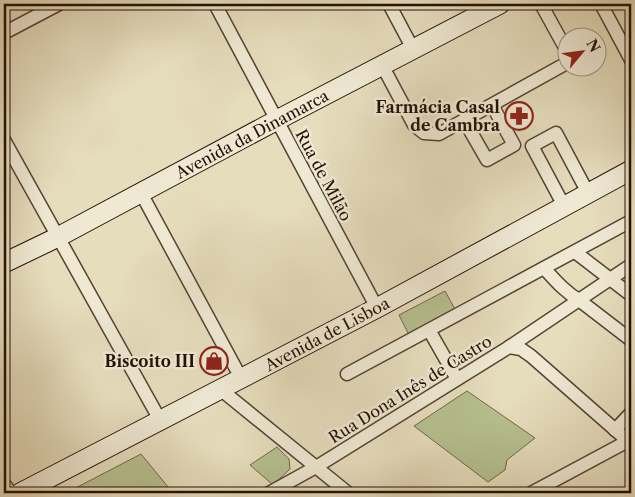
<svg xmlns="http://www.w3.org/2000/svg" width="635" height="497" font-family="'Libre Caslon Text',serif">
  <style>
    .green { fill: #b6c090; stroke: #6d684b }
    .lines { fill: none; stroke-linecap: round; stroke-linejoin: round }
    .minor-casing { stroke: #544334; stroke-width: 15 }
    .tertiary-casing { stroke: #544334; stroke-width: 19 }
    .secondary-casing { stroke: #241006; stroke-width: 21 }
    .minor { stroke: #efe9d4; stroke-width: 12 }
    .tertiary { stroke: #efe9d4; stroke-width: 16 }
    .secondary { stroke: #efe9d4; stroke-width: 19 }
    .labels { text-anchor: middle; stroke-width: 5; stroke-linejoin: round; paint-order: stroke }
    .poi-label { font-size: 16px; font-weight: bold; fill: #241006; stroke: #efe9d4; text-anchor: end }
    .street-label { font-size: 16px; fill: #241006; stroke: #efe9d4 }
  </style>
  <rect width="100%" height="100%" fill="#e6ddbd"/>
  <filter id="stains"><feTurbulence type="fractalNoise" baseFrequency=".004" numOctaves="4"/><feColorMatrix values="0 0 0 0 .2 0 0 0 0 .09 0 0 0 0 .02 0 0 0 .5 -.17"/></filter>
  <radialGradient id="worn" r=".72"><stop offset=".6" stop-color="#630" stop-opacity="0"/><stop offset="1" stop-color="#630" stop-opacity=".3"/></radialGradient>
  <g class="green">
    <polygon points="445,291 456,311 409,335 399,315"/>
    <polygon points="467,391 535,438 507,460 505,470 488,482 414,426"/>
    <polygon points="277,447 289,459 290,469 273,485 250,465"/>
    <polygon points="141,454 173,493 66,493"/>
  </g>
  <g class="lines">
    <defs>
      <g id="minor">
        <polyline points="215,4 377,308"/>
        <polyline points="389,4 413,49"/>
        <polyline points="541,4 568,53"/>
        <polyline points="601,4 631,60"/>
        <polyline points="631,4 631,5"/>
        <polyline points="4,33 59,4"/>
        <polyline points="382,65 414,125 424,133 439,134 565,64 568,57"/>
        <polyline points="464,120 487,160 514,145 492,105"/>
        <polyline points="4,140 160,420"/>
        <polyline points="141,193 241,378"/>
        <polyline points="564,206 532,146 556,133 588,193"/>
        <polyline points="575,252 631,295"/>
        <path d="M544,268C555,280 565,292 579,300L631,340"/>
        <polyline points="429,330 457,379"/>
        <polyline points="509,347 631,265"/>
        <polyline points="347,374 631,221"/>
        <polyline points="220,389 348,493"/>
        <polyline points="615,430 631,413"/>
        <polyline points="269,493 316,467 509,347 521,349 531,356 628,441 631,446"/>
        <polyline points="531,493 628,441"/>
      </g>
      <polyline id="tertiary" points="4,487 8,493"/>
      <g id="secondary">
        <polyline points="4,263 58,237 277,120 500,4"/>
        <polyline points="20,493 377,308 631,170"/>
      </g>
    </defs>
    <use href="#minor" class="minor-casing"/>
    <use href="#tertiary" class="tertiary-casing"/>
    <use href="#secondary" class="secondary-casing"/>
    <use href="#minor" class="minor"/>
    <use href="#tertiary" class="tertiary"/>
    <use href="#secondary" class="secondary"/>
  </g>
  <defs>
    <symbol id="pharmacy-ring" viewBox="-11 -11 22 22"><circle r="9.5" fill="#efe9d4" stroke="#8f2418" stroke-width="1.5"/><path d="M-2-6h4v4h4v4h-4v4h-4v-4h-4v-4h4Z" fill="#8f2418"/></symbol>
    <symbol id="shop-ring" viewBox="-11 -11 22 22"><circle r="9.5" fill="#efe9d4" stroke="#8f2418" stroke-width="1.5"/><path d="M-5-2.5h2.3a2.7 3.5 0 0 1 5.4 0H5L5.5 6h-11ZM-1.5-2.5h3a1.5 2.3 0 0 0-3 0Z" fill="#8f2418"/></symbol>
  </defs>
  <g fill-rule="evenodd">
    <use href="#pharmacy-ring" x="503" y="100" width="32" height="32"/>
    <use href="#shop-ring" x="198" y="345" width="32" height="32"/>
  </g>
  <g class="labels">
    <g class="poi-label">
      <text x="500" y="113">Farmácia Casal<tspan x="500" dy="18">de Cambra</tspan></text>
      <text x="195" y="367">Biscoito III</text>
    </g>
    <g class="street-label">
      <text transform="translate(252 134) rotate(-28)" y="6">Avenida da Dinamarca</text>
      <text transform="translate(324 175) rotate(62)" y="6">Rua de Milão</text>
      <text transform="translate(327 334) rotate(-28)" y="6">Avenida de Lisboa</text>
      <text transform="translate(410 389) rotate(-32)" y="6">Rua Dona Inês de Castro</text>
    </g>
  </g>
  <rect width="635" height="497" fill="none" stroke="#e6ddbd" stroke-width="20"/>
  <rect x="5" y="5" width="625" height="487" fill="none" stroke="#241006" stroke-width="2.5"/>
  <rect x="10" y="10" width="615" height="477" fill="none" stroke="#241006"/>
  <g transform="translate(582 52) rotate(61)"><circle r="24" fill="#efe9d4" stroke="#9e9282"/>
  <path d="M0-4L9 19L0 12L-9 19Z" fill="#8f2418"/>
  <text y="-8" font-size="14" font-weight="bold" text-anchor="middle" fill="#241006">N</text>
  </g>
  <rect width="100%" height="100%" filter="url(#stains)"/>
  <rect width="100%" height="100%" fill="url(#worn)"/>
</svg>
